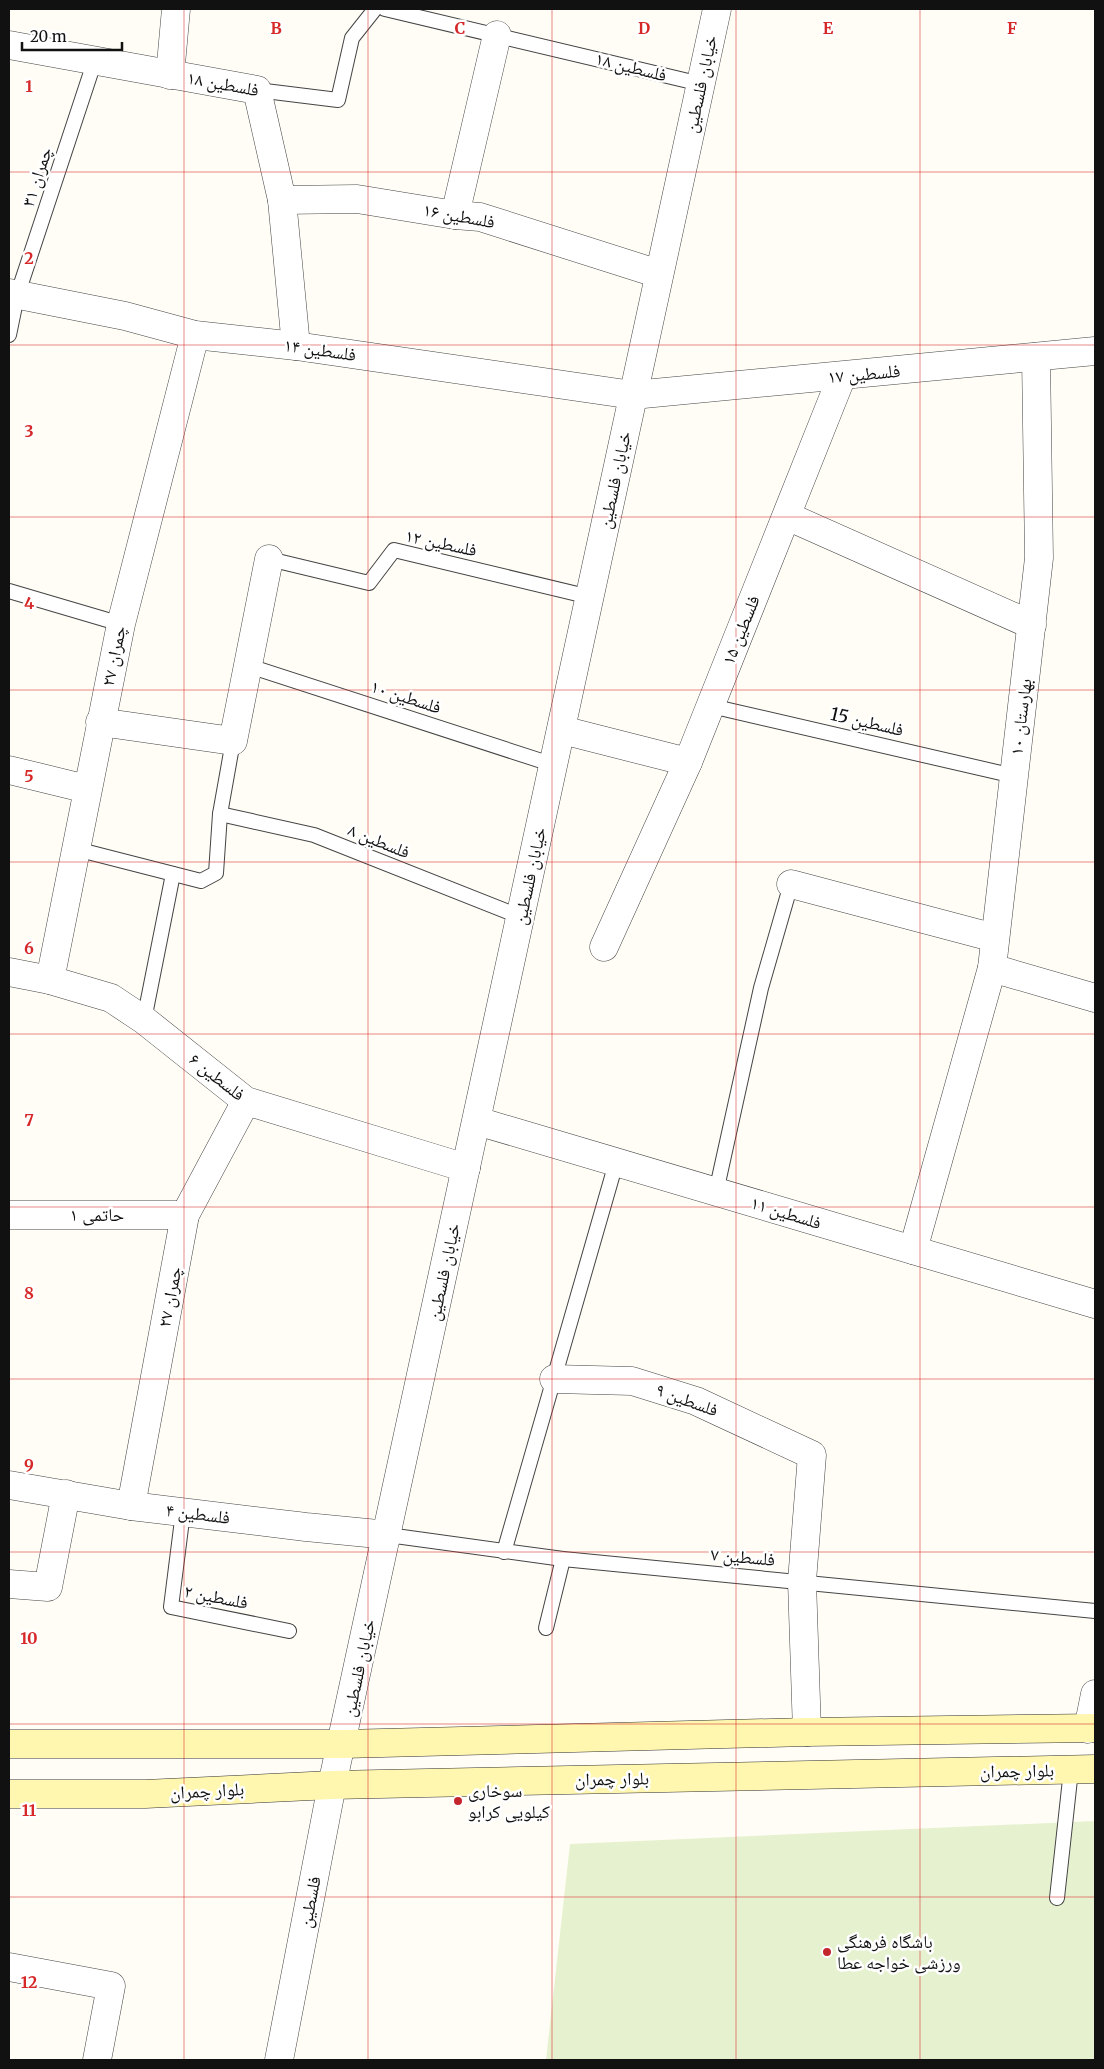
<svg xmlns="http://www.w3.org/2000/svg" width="1104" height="2069" font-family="Merriweather,'Noto Naskh Arabic',serif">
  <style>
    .pitch { fill: #e6f2cf }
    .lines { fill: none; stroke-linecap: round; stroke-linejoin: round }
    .service-casing { stroke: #444; stroke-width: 16 }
    .minor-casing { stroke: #444; stroke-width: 29 }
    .tertiary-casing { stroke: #444; stroke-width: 29 }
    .secondary-casing { stroke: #333; stroke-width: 29 }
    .service { stroke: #fff; stroke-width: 14 }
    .minor { stroke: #fff; stroke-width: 28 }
    .tertiary { stroke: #fff; stroke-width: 28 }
    .secondary { stroke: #fff6b0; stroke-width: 28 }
    .grid { fill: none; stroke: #d62828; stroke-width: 1; stroke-opacity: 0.55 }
    .poi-dot { fill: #c4262e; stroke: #fff; stroke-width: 2 }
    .labels { text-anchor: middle; stroke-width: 5; stroke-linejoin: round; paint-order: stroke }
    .street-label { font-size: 18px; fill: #111; stroke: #fff }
    .poi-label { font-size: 18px; fill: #111; stroke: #fff; text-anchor: start }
    .grid-label { font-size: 16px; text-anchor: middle; font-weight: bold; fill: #d62828; stroke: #fff; stroke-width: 5; stroke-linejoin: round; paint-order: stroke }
  </style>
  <rect width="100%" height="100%" fill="#fffdf5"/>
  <polygon class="pitch" points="1095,1821 1095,2060 546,2060 570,1844"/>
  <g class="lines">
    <defs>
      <g id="service">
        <polyline points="385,9 701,84"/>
        <polyline points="257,90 338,100 352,38 375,9"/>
        <polyline points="9,335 17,296 95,60"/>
        <polyline points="269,559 369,583 394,550 590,597"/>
        <polyline points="9,591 121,624"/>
        <polyline points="246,665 554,765"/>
        <polyline points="711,706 1014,776"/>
        <polyline points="220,814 314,835 521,917"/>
        <polyline points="76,849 201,881 216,873 220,814 233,741"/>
        <polyline points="144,1020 173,874"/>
        <polyline points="716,1192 761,988 791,884"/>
        <polyline points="183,1512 171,1607 289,1631"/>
        <polyline points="388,1535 563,1559 1095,1611"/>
        <polyline points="504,1552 616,1163"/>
        <polyline points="546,1628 563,1559"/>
        <polyline points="1057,1898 1071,1770"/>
      </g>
      <g id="minor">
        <polyline points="9,45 257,90 282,200 296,346"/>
        <polyline points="170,75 176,9"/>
        <polyline points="282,200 357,199 455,215 480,217 659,274"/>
        <polyline points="455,215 497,35"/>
        <polyline points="9,293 125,316 195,335 296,346 633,395 1095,351"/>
        <polyline points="787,516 1032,625"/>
        <polyline points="100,722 233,741 269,559"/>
        <polyline points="562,730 688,762 842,376"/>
        <polyline points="9,770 87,789"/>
        <polyline points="791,884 995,938"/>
        <polyline points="604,947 688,762"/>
        <polyline points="9,972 50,980 111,998 144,1020 246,1101 466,1168"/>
        <polyline points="50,980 121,624 195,335"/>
        <polyline points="477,1121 1095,1304"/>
        <polyline points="9,1215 185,1215"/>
        <polyline points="913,1250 992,968"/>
        <polyline points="554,1379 632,1381 696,1401 812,1455 802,1581 807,1732"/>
        <polyline points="9,1485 131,1506 306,1527 388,1535"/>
        <polyline points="131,1506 185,1215 246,1101"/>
        <polyline points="9,1584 48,1587 66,1494"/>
        <polyline points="9,1967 111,1986 97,2060"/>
      </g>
      <g id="tertiary">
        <polyline points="1036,357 1039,558 992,968 1095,998"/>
        <polyline points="1088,1729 1095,1694"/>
        <polyline points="279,2060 332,1785 717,9"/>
      </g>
      <g id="secondary">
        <polyline points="9,1744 343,1744 807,1732 1095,1728"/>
        <polyline points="9,1794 145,1794 332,1785 1095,1769"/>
      </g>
    </defs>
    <use href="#service" class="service-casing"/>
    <use href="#minor" class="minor-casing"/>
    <use href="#tertiary" class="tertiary-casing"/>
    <use href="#secondary" class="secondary-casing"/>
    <use href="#service" class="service"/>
    <use href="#minor" class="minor"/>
    <use href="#tertiary" class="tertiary"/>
    <use href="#secondary" class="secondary"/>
  </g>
  <path class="grid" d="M184,9V2060M368,9V2060M552,9V2060M736,9V2060M920,9V2060M9,172H1095M9,345H1095M9,517H1095M9,690H1095M9,862H1095M9,1034H1095M9,1207H1095M9,1379H1095M9,1552H1095M9,1724H1095M9,1897H1095"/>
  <g class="poi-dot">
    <circle cx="458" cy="1801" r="5"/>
    <circle cx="827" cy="1952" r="5"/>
  </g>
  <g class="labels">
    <g class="street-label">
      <text transform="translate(631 67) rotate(14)" y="6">فلسطین ۱۸</text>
      <text transform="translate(223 84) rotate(10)" y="6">فلسطین ۱۸</text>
      <text transform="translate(701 84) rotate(-78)" y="6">خیابان فلسطین</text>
      <text transform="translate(37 177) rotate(-72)" y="6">چمران ۳۱</text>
      <text transform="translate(459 216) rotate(10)" y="6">فلسطین ۱۶</text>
      <text transform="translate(320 350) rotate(8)" y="6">فلسطین ۱۴</text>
      <text transform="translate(864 374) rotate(-5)" y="6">فلسطین ۱۷</text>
      <text transform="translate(615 480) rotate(-78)" y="6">خیابان فلسطین</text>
      <text transform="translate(441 543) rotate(12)" y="6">فلسطین ۱۲</text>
      <text transform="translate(741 630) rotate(-68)" y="6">فلسطین ۱۵</text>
      <text transform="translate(114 656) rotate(-78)" y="6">چمران ۲۷</text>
      <text transform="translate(406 697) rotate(18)" y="6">فلسطین ۱۰</text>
      <text transform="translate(1021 717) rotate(-83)" y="6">بهارستان ۱۰</text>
      <text transform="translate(867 722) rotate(13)" y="6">فلسطین 15</text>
      <text transform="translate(379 841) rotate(22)" y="6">فلسطین ۸</text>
      <text transform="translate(530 876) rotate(-78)" y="6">خیابان فلسطین</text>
      <text transform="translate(217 1077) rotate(38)" y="6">فلسطین ۶</text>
      <text transform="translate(786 1213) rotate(17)" y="6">فلسطین ۱۱</text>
      <text x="97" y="1221">حاتمی ۱</text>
      <text transform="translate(444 1272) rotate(-78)" y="6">خیابان فلسطین</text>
      <text transform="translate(170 1297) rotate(-79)" y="6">چمران ۲۷</text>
      <text transform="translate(687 1400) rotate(20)" y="6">فلسطین ۹</text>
      <text transform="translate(198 1514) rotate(7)" y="6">فلسطین ۴</text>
      <text transform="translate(743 1557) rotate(5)" y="6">فلسطین ۷</text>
      <text transform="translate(216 1597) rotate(11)" y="6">فلسطین ۲</text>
      <text transform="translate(359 1668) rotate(-78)" y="6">خیابان فلسطین</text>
      <text transform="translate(1017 1771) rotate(-1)" y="6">بلوار چمران</text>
      <text transform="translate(612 1779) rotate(-1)" y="6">بلوار چمران</text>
      <text transform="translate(207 1791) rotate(-3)" y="6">بلوار چمران</text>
      <text transform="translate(310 1902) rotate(-79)" y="6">فلسطین</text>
    </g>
    <g class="poi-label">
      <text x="468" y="1797">سوخاری<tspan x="468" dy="21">کیلویی کرابو</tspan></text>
      <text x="837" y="1948">باشگاه فرهنگی<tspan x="837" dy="21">ورزشی خواجه عطا</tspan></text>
    </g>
  </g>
  <g class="grid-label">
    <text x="276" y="34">B</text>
    <text x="460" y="34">C</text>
    <text x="644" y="34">D</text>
    <text x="828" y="34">E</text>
    <text x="1012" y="34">F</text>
    <text x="29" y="92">1</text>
    <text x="29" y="264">2</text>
    <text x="29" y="437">3</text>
    <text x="29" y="609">4</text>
    <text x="29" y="782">5</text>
    <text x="29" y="954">6</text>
    <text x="29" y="1126">7</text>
    <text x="29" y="1299">8</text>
    <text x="29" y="1471">9</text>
    <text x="29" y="1644">10</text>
    <text x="29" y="1816">11</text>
    <text x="29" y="1988">12</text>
  </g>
  <rect width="1104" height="2069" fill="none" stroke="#111111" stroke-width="20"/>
  <path d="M22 42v8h100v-8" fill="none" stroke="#111111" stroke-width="2.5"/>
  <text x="30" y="42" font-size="15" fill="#111111" stroke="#ffffff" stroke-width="4" paint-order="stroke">20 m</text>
</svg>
